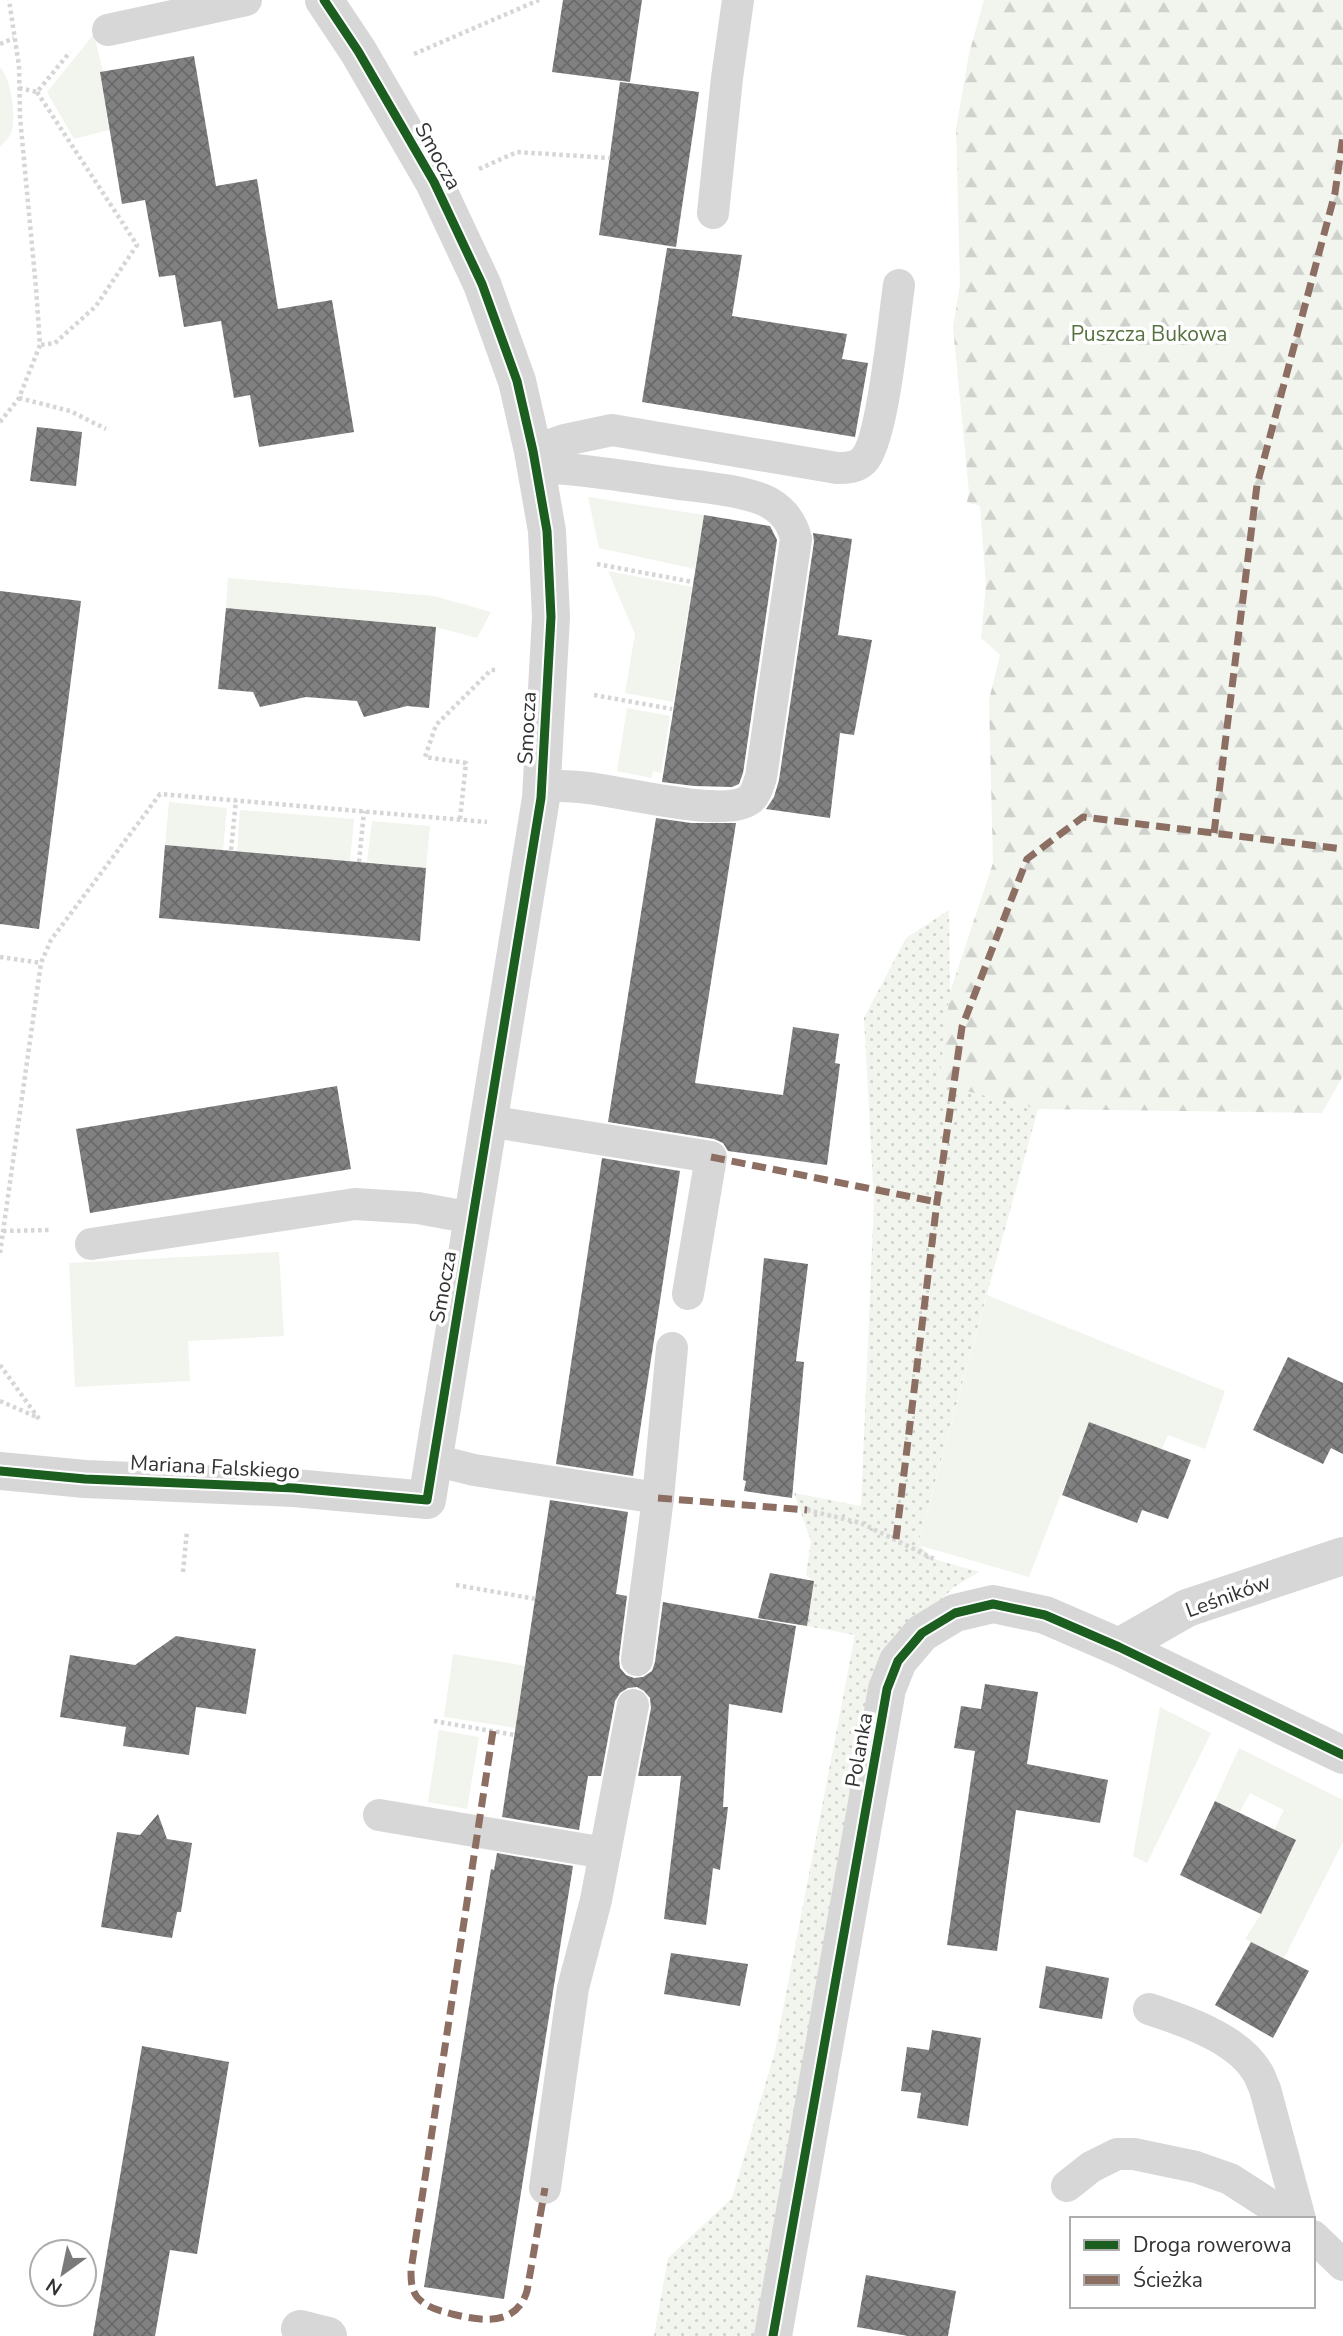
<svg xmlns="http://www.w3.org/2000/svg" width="1343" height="2336" font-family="'Nunito Sans',sans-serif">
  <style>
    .grass { fill: url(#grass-dots) }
    .forest { fill: url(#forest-firs) }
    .garden { fill: #f1f5ed }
    .building { fill: url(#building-cross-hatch) }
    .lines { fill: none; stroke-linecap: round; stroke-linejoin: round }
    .path { stroke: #d6d6d6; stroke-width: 4.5; stroke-dasharray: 3.5 3.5; stroke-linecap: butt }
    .lane { stroke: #d7d7d7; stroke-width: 32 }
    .street { stroke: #d7d7d7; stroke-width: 38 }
    .quiet { stroke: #8d6e63; stroke-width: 7; stroke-dasharray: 14 7; stroke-linecap: butt }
    .cycleway-casing { stroke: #fff; stroke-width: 13 }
    .cycleway { stroke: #1b5e20; stroke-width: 9 }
    .labels { text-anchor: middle; stroke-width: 7; stroke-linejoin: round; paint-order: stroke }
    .street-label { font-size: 21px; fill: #333; stroke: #fff }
    .park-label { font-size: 21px; fill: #56703f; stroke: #fff }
  </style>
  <defs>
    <pattern id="grass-dots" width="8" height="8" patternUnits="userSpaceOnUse" patternTransform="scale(1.75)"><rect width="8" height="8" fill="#f1f5ed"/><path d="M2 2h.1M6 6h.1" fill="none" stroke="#cfd2cc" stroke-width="1.8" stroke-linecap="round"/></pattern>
    <pattern id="forest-firs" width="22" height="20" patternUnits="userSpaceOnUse" patternTransform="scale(1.75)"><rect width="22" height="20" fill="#f1f5ed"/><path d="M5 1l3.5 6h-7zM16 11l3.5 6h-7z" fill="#cfd2cc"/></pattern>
    <pattern id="building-cross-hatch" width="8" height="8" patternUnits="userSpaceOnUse" patternTransform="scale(1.75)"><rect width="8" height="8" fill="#818181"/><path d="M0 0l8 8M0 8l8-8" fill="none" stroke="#6a6a6a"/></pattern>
  </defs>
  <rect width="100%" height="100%" fill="#fff"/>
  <polygon class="grass" points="949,910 950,992 939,1084 1038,1109 918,1544 934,1559 979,1572 954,1587 939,1602 898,1661 773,2336 654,2336 668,2258 732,2198 775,2051 855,1635 807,1626 814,1581 806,1575 811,1541 794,1493 861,1506 874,1202 864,1018 906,938"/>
  <polygon class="forest" points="984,0 1343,0 1343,1076 1322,1113 1038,1109 939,1084 950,992 993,863 989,700 1000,655 981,638 986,585 980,506 967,502 969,492 953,327 960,284 956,129 969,54"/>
  <g class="garden">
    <polygon points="94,34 103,72 100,72 109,130 74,139 47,92"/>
    <path d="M0,67C11,78 17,119 11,133C9,138 3,143 0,147Z"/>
    <polygon points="588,497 704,515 695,569 599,548"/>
    <polygon points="608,571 692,587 673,702 625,693 635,634"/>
    <polygon points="228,578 434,596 491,612 477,638 436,627 226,608"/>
    <polygon points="627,708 670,716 661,773 653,771 652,778 617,771"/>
    <polygon points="169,802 227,808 223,850 165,845"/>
    <polygon points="240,810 354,819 350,861 237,851"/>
    <polygon points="372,821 430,826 426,868 367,862"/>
    <polygon points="279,1252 284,1336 188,1341 190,1381 75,1387 69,1263"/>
    <polygon points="987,1295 1225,1391 1205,1449 1168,1435 1162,1449 1089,1422 1029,1577 918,1545"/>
    <polygon points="453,1654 526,1666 516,1728 444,1717"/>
    <polygon points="1160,1707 1211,1733 1147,1863 1133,1856"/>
    <polygon points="439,1730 479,1737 467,1809 428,1802"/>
    <polygon points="1239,1748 1343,1800 1343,1842 1284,1958 1245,1939 1261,1914 1296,1840 1274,1830 1284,1810 1250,1793 1240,1812 1215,1801"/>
  </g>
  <g class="building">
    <polygon points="563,0 642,0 630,82 552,72"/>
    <polygon points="194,56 216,186 257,179 278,309 332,300 354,432 259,447 250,395 234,398 221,321 184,327 175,275 159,277 145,200 122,204 100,72"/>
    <polygon points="620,82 699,92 676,247 599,235"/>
    <polygon points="667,248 742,255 732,316 847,334 842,359 868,363 855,437 642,402"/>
    <polygon points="37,427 82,432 76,486 30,481"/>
    <polygon points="704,515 770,526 777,540 743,773 739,784 732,787 694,786 662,782"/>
    <polygon points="813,533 852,539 838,635 872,640 854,735 840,733 830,818 766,809 774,797 779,780 814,542"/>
    <polygon points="0,591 81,601 39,929 0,924"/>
    <polygon points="226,608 436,627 429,708 407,706 364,717 357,701 306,697 260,707 253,692 218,689"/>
    <polygon points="656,818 691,823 736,823 695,1083 783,1095 793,1027 839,1034 835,1063 840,1064 827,1165 728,1151 723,1143 714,1139 608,1122"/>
    <polygon points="165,845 426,868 420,941 159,918"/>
    <polygon points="337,1086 351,1169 90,1213 76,1129"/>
    <polygon points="602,1158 680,1171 633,1476 556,1464"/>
    <polygon points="764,1258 808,1264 796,1361 804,1362 792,1498 744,1491 746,1481 743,1480"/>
    <polygon points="1288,1357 1343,1383 1343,1454 1331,1448 1323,1464 1253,1430"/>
    <polygon points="1089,1422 1191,1460 1168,1519 1142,1510 1137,1523 1062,1495"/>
    <polygon points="550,1500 628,1512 616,1594 627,1596 619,1658 620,1668 626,1675 634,1678 643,1677 652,1671 655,1662 663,1602 796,1626 782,1713 729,1704 723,1807 728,1807 720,1870 713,1868 706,1925 664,1919 681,1776 638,1776 651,1708 650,1698 644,1691 637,1687 628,1688 620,1693 615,1701 601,1776 588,1776 579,1830 502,1817"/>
    <polygon points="770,1573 814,1581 807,1626 758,1618"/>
    <polygon points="176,1636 256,1649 246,1714 196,1707 189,1755 123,1746 126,1727 60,1717 70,1655 135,1665"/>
    <polygon points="985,1684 1038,1692 1027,1764 1108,1780 1100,1823 1016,1810 997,1951 947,1945 975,1751 954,1748 961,1706 981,1709"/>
    <polygon points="1215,1801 1296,1840 1261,1914 1180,1875"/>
    <polygon points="158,1814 167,1839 192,1843 181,1912 177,1912 172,1938 101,1927 117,1832 140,1835"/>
    <polygon points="497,1853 573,1866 504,2299 424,2287 491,1869 494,1870"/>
    <polygon points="1251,1942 1309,1971 1273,2038 1215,2005"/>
    <polygon points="671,1953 748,1964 740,2006 664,1994"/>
    <polygon points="1046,1966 1109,1978 1102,2019 1039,2008"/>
    <polygon points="932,2030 981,2038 968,2126 917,2118 921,2093 901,2091 907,2047 929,2050"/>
    <polygon points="142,2046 229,2062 197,2254 170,2250 155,2336 93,2336"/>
    <polygon points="866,2275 956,2291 948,2336 908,2336 857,2327"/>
  </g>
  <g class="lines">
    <g class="path">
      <polyline points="0,44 14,38"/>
      <polyline points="414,54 539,0"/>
      <polyline points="19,88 37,92 70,52"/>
      <polyline points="37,92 137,245 96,306 55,343 40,345"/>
      <polyline points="479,169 517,152 610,158"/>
      <polyline points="19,398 70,411 106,429"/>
      <polyline points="0,422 19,398 40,345 36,288 20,117 19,66 9,0"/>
      <polyline points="597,564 693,582"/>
      <polyline points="594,695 672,709"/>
      <polyline points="460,819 466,763 425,757 436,725 491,670 498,670"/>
      <polyline points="231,850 236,800"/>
      <polyline points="359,862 364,811"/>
      <polyline points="0,957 41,963"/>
      <polyline points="3,1231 51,1230"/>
      <polyline points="0,1253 41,963 51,940 160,794 487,822"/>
      <polyline points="0,1365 39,1419"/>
      <polyline points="0,1401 39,1418"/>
      <polyline points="807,1510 861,1523 934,1559"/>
      <polyline points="183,1572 187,1531"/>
      <polyline points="456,1585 536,1599"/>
      <polyline points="434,1721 515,1735"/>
    </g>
    <g class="lane">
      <polyline points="108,30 246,0"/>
      <polyline points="713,213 727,78 738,0"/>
      <path d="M533,451L565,440L612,430L837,468C846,468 856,468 863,461C883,443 894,318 899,285"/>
      <path d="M535,467C583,469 631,477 679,484C704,487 746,491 768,502C784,511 792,522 796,539L761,777C758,786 756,795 749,800C722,819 614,789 579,787C567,786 554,786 541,785"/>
      <polyline points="488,1121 711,1157 688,1294"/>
      <polyline points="91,1244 355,1204 418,1208 472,1218"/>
      <polyline points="434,1460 474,1470 658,1498 637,1660"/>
      <polyline points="658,1498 672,1348"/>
      <polyline points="379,1815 605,1853"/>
      <path d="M1149,2009C1183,2020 1236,2038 1256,2070C1260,2075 1262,2083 1265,2089L1300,2219"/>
      <polyline points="1067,2186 1091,2167 1117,2154 1134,2154 1196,2167 1230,2179 1292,2219"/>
      <polyline points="545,2188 573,1988 596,1900 633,1705"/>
      <polyline points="1313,2236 1343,2265"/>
    </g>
    <g class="street">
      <polyline points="0,1471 85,1479 294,1488 427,1500 541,798 551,617 547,531 533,451 517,381 482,284 434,182 358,51 324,0"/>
      <polyline points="1119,1647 1187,1608 1343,1556"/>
      <polyline points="300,2329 328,2336"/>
      <polyline points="773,2336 887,1689 898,1661 922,1633 955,1613 993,1604 1045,1615 1119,1647 1343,1755"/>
    </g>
    <g class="quiet">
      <polyline points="1214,833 1257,485 1335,193 1343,136"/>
      <polyline points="711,1157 937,1202"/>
      <polyline points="658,1498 807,1510"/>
      <polyline points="896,1539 937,1202 962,1027 1027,859 1083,817 1343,849"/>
      <path d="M493,1731L411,2270C411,2280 411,2289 417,2297C427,2308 438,2310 452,2314C481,2321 516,2327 527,2291L545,2188"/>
    </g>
    <defs>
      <g id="cycleway">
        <polyline points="0,1471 85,1479 294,1488 427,1500 541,798 551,617 547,531 533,451 517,381 482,284 434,182 358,51 324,0"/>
        <polyline points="773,2336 887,1689 898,1661 922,1633 955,1613 993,1604 1045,1615 1119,1647 1343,1755"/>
      </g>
    </defs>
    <use href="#cycleway" class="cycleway-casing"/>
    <use href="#cycleway" class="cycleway"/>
  </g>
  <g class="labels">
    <g class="street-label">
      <text transform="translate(438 156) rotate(61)" y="7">Smocza</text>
      <text transform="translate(527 728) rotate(-87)" y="7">Smocza</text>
      <text transform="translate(443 1287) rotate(-80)" y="7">Smocza</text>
      <text transform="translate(215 1467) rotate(3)" y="7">Mariana Falskiego</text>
      <text transform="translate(1228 1596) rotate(-20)" y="7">Leśników</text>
      <text transform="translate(859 1750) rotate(-80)" y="7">Polanka</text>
    </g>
    <g class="park-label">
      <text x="1149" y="341">Puszcza Bukowa</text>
    </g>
  </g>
  <rect x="1070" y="2217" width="245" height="91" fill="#ffffff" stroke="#adadad" stroke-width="2"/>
  <rect x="1084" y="2240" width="35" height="10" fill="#1b5e20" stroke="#adadad" stroke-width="2"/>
  <text x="1133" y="2252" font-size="21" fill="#333333">Droga rowerowa</text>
  <rect x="1084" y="2275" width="35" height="10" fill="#8d6e63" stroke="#adadad" stroke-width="2"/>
  <text x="1133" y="2287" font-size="21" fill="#333333">Ścieżka</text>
  <g transform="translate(63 2273) rotate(213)"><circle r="33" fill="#ffffff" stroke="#adadad" stroke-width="2"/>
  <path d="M0-5L12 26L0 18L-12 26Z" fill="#7a7a7a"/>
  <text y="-10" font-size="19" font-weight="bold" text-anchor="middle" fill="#333333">N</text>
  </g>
</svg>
